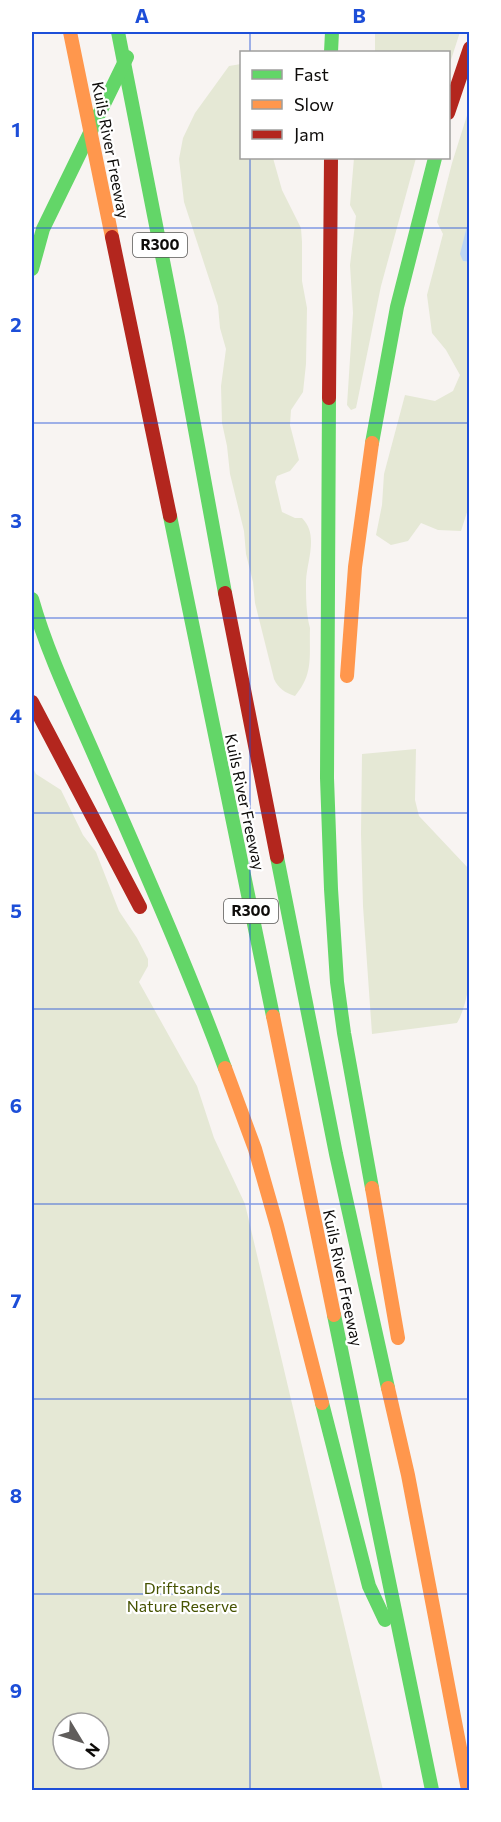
<svg xmlns="http://www.w3.org/2000/svg" width="501" height="1822" font-family="Commissioner,sans-serif">
  <style>
    .green { fill: #e5e8d5; fill-rule: evenodd }
    .water { fill: #bfd7f2 }
    .lines { fill: none; stroke-linecap: round; stroke-linejoin: round }
    .fast { stroke: #63d668; stroke-width: 14 }
    .slow { stroke: #ff974d; stroke-width: 14 }
    .jam { stroke: #b3261e; stroke-width: 14 }
    .grid { fill: none; stroke: #1d4ed8; stroke-width: 1.5; stroke-opacity: 0.55 }
    .labels { text-anchor: middle; stroke-width: 4.5; stroke-linejoin: round; paint-order: stroke }
    .shield { fill: #fff; stroke: #565554; stroke-width: 1.5 }
    .shield-label { font-size: 15px; font-weight: bold; fill: #0e0c0a }
    .street-label { font-size: 16px; fill: #0e0c0a; stroke: #fff }
    .park-label { font-size: 16px; fill: #465302; stroke: #fff }
    .neatline { fill: none; stroke: #1d4ed8; stroke-width: 2 }
    .grid-label { font-size: 20px; text-anchor: middle; font-weight: bold; fill: #1d4ed8 }
  </style>
  <rect width="100%" height="100%" fill="#f8f4f2"/>
  <g class="green">
    <polygon points="375,32 460,32 449,66 448,52 375,52"/>
    <path d="M241,64L242,158H273L282,190L301,228L302,242V281L307,308L306,364L303,392L291,410L290,425L299,460L290,471L277,476L275,482L282,512L295,518H302C319,535 307,560 306,581C306,596 306,614 310,628C309,656 314,674 295,696C285,693 278,688 274,679L255,603L253,582L246,554L244,531L230,474L227,446L222,423L221,386L226,349L220,328L218,306L184,202L179,159L183,138L195,113L229,66Z"/>
    <polygon points="469,109 469,218 463,261 470,262 469,506 461,531 438,530 421,523 408,541 391,545 376,535 382,505 384,474 405,395 435,401 453,391 460,375 446,350 432,333 427,295 443,234 437,222 452,163"/>
    <polygon points="354,158 416,158 381,286 356,408 351,410 347,405 353,313 350,265 356,216 350,205"/>
    <path d="M416,749L415,800L419,816L468,868L470,879C470,919 477,990 457,1023L372,1034L363,906L361,834L362,754Z"/>
    <path d="M32,766L36,774L61,790L83,835L96,852L119,911L137,938L148,959V966L139,982L197,1086L214,1138L245,1204L383,1790H32ZM63,1723H99V1759H63Z"/>
  </g>
  <polygon class="water" points="469,218 469,262 463,261 460,254"/>
  <g class="lines">
    <g class="fast">
      <polyline points="118,32 178,337 225,593"/>
      <polyline points="331,52 332,32"/>
      <polyline points="32,269 43,229 127,57"/>
      <polyline points="329,398 327,778 331,889 337,982 344,1033 372,1188"/>
      <polyline points="372,443 397,307 435,158"/>
      <polyline points="170,516 273,1016"/>
      <path d="M32,599C49,659 78,716 102,773C145,871 188,968 225,1068"/>
      <polyline points="277,857 336,1154 388,1388"/>
      <polyline points="334,1315 432,1790"/>
      <polyline points="322,1403 369,1586 385,1620"/>
    </g>
    <g class="slow">
      <polyline points="70,32 112,237"/>
      <polyline points="347,676 355,567 372,443"/>
      <polyline points="273,1016 334,1315"/>
      <polyline points="225,1068 255,1149 277,1226 322,1403"/>
      <polyline points="372,1188 398,1338"/>
      <polyline points="388,1388 408,1475 468,1790"/>
    </g>
    <g class="jam">
      <polyline points="448,113 470,48"/>
      <polyline points="112,237 170,516"/>
      <polyline points="329,398 331,158"/>
      <polyline points="225,593 277,857"/>
      <polyline points="32,702 140,907"/>
    </g>
  </g>
  <path class="grid" d="M250,32V52M250,158V1790M32,228H470M32,423H470M32,618H470M32,813H470M32,1009H470M32,1204H470M32,1399H470M32,1594H470"/>
  <g class="labels">
    <g class="shield">
      <rect x="133" y="233" width="54" height="24" rx="4.5"/>
      <rect x="224" y="899" width="54" height="24" rx="4.5"/>
    </g>
    <g class="shield-label">
      <text x="160" y="250">R300</text>
      <text x="251" y="916">R300</text>
    </g>
    <g class="street-label">
      <text transform="translate(111 150) rotate(79)" y="6">Kuils River Freeway</text>
      <text transform="translate(245 802) rotate(78)" y="6">Kuils River Freeway</text>
      <text transform="translate(343 1278) rotate(78)" y="6">Kuils River Freeway</text>
    </g>
    <g class="park-label">
      <text x="182" y="1594">Driftsands<tspan x="182" dy="18">Nature Reserve</tspan></text>
    </g>
  </g>
  <rect width="501" height="1822" fill="none" stroke="#ffffff" stroke-width="66"/>
  <rect x="240" y="51" width="210" height="108" fill="#ffffff" stroke="#9f9e9d" stroke-width="1.5"/>
  <rect x="252" y="70" width="30" height="9" fill="#63d668" stroke="#9f9e9d" stroke-width="1.5"/>
  <text x="294" y="81" font-size="18" fill="#0e0c0a">Fast</text>
  <rect x="252" y="100" width="30" height="9" fill="#ff974d" stroke="#9f9e9d" stroke-width="1.5"/>
  <text x="294" y="111" font-size="18" fill="#0e0c0a">Slow</text>
  <rect x="252" y="130" width="30" height="9" fill="#b3261e" stroke="#9f9e9d" stroke-width="1.5"/>
  <text x="294" y="141" font-size="18" fill="#0e0c0a">Jam</text>
  <g transform="translate(81 1741) rotate(128)"><circle r="28" fill="#ffffff" stroke="#9f9e9d" stroke-width="1.5"/>
  <path d="M0-4.5L10 22L0 15L-10 22Z" fill="#605d5b"/>
  <text y="-9" font-size="16" font-weight="bold" text-anchor="middle" fill="#0e0c0a">N</text>
  </g>
  <rect x="33" y="33" width="435" height="1756" class="neatline"/>
  <g class="grid-label">
    <text x="142" y="23">A</text>
    <text x="359" y="23">B</text>
    <text x="16" y="137">1</text>
    <text x="16" y="332">2</text>
    <text x="16" y="528">3</text>
    <text x="16" y="723">4</text>
    <text x="16" y="918">5</text>
    <text x="16" y="1113">6</text>
    <text x="16" y="1308">7</text>
    <text x="16" y="1503">8</text>
    <text x="16" y="1698">9</text>
  </g>
</svg>
